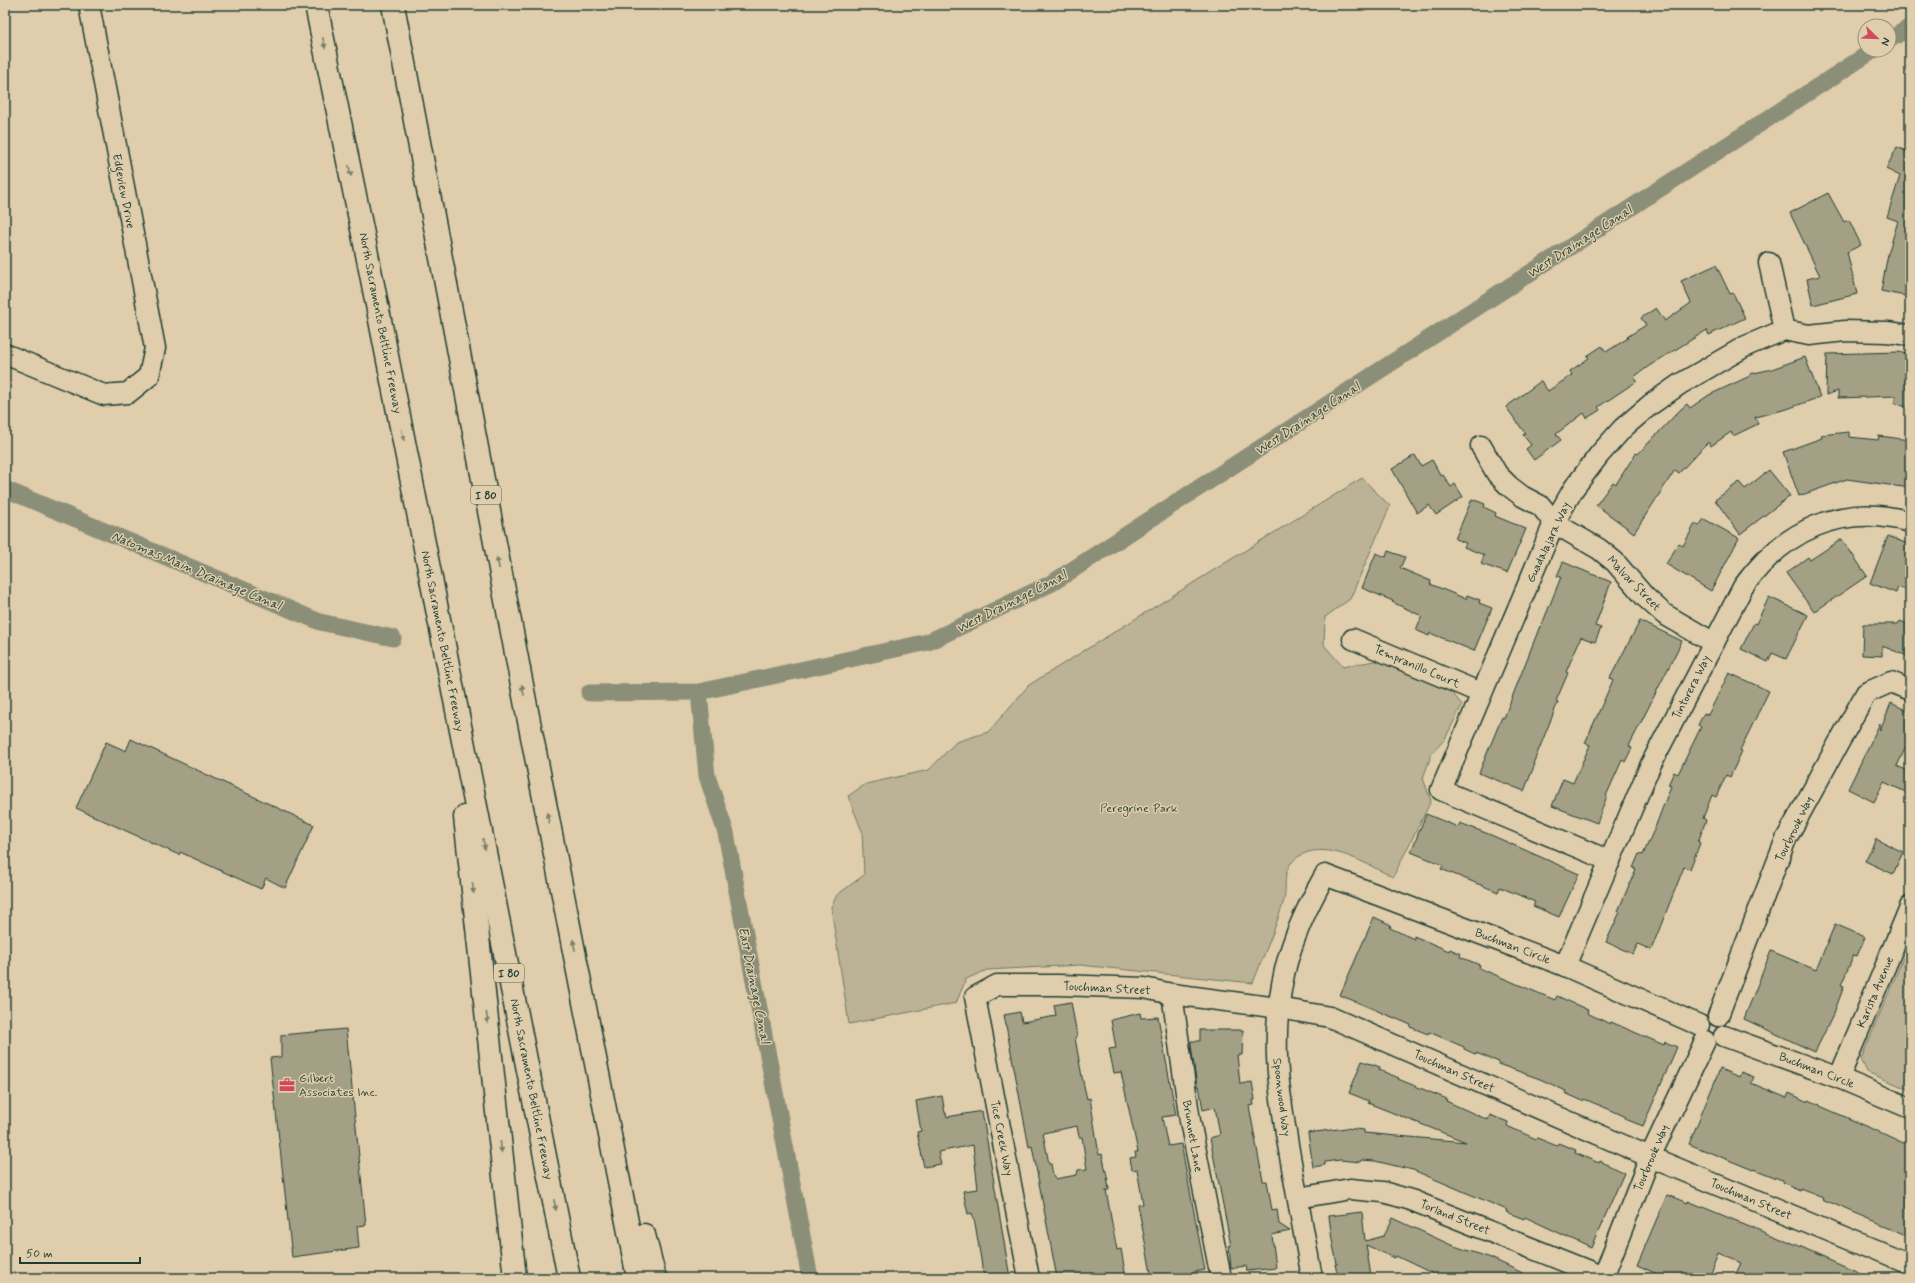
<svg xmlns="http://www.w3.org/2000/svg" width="1915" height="1283" font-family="Mynerve,sans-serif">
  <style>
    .green { fill: #bcb396; stroke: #6e7865 }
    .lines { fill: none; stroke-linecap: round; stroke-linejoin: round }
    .canal { stroke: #8c8f78; stroke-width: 17 }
    .building { fill: #a4a086; stroke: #1f3d34; fill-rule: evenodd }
    .minor-casing { stroke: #1f3d34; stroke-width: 23 }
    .highway-casing { stroke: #1f3d34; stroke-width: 25 }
    .minor { stroke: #dfcdab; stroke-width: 20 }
    .highway { stroke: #dfcdab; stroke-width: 22 }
    .oneway { fill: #757e6a }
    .labels { text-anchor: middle; stroke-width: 3; stroke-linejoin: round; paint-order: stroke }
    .shield { fill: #dfcdab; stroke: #596858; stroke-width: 1 }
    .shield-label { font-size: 11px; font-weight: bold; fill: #1f3d34 }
    .street-label { font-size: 12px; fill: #1f3d34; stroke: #dfcdab }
    .park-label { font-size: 12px; fill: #274339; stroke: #dfcdab }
    .poi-label { font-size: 12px; fill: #1f3d34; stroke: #dfcdab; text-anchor: start }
    .water-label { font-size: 13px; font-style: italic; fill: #2a453b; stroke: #dfcdab }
  </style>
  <rect width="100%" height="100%" fill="#dfcdab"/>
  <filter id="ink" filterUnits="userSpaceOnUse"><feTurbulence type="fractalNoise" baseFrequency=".025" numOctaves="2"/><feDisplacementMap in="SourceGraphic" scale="8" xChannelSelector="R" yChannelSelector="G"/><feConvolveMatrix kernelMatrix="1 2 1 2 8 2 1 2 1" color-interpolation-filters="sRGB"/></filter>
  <g filter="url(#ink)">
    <g class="green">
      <path d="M1362,478L1390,506L1350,599L1325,617L1324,645L1343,667L1379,660L1449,689L1462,705L1445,739L1432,753L1423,778L1431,801L1393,877C1366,864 1319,834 1292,862C1282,872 1287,888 1284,900C1276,928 1263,956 1253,983L1080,965L987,970L966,979L956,1003L849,1024L831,907L837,895L864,875L862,831L848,796L866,784L929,770L956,742L988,732L1029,685Z"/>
      <polygon points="1910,941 1910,1090 1867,1072 1861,1059"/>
    </g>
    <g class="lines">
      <g class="canal">
        <polyline points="1889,40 1910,27"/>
        <polyline points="5,489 320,622 393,638"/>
        <polyline points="699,692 707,776 726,833 810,1278"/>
        <polyline points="589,693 699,692 928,642 1052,583 1874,50"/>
      </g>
    </g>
    <g class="building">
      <polygon points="1897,147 1910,153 1910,297 1881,291 1888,254 1898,221 1887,217 1900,176 1886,169"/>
      <polygon points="1828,193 1844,222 1849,220 1861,245 1847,252 1857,294 1813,305 1807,279 1820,276 1790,213"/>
      <polygon points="1716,265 1730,294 1733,293 1745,318 1709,335 1707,330 1649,366 1634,377 1637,381 1598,407 1600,410 1587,418 1584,413 1556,434 1561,440 1534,460 1526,449 1531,445 1523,435 1525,433 1506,407 1541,381 1548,391 1572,375 1570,371 1589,358 1587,356 1602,346 1606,352 1628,338 1627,337 1646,325 1641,318 1656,308 1665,321 1691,303 1681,281"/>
      <polygon points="1899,352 1910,355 1910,408 1894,403 1896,396 1838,398 1838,391 1826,395 1827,354"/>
      <polygon points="1805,357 1820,397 1787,409 1755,417 1758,424 1733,436 1731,432 1711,446 1708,442 1679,473 1675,470 1634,533 1596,505 1613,482 1616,484 1636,453 1638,454 1680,410 1687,404 1690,408 1709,395 1750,376 1750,374 1772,369"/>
      <polygon points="1849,432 1849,437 1878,440 1879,436 1910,440 1910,488 1847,479 1799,496 1783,452 1822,438 1821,435"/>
      <polygon points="1415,455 1421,466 1432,460 1441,476 1443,475 1451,487 1455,484 1463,497 1436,515 1429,505 1417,513 1392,469"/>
      <polygon points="1769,470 1790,496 1740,534 1715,500 1739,482 1745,489"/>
      <polygon points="1472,499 1485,504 1484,507 1496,513 1495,516 1526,529 1507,573 1481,564 1484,555 1464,547 1466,543 1455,539"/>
      <polygon points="1704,519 1739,538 1711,591 1666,564 1679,543 1683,546 1695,524 1699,526"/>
      <polygon points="1888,536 1910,545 1910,592 1898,587 1896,593 1870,583"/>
      <polygon points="1842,539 1867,576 1814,612 1786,573 1808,557 1810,560"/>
      <polygon points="1388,551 1405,557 1400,568 1431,581 1430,584 1466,599 1467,595 1480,600 1479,603 1492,608 1474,651 1430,633 1429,636 1416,630 1422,616 1392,602 1393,601 1362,588 1376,553 1386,557"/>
      <polygon points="1563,562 1611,582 1595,626 1601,628 1595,642 1581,637 1566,672 1568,673 1556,701 1558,702 1533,764 1535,764 1524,791 1479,773 1502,717 1504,718 1540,626 1541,627 1561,577 1557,576"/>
      <polygon points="1769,597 1808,615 1786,659 1772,653 1768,662 1741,649 1754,623 1756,624"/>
      <polygon points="1640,621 1682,641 1629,746 1632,748 1625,762 1622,760 1606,796 1607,796 1597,823 1552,806 1563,779 1573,783 1590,745 1585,743 1613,680 1610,678"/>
      <polygon points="1900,621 1910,625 1910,657 1882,646 1882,656 1862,655 1863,624 1898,624"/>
      <polygon points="1729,673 1769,691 1740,750 1742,751 1730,777 1726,775 1716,797 1712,795 1703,818 1706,820 1698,842 1700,843 1690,869 1684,867 1651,950 1638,944 1633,954 1606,942 1620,912 1618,911 1636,869 1633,868 1639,854 1643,855 1656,825 1671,786 1668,785 1674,772 1678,774 1701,727 1698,725 1704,713 1708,715"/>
      <polygon points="1891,703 1910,712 1910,738 1897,766 1910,772 1910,794 1884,782 1874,802 1848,789 1880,723 1880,730"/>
      <polygon points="131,739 314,825 285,888 266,878 261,889 180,852 179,855 76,808 106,742 126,751"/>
      <polygon points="1426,814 1458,827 1460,823 1491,835 1579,874 1559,917 1533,906 1535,902 1500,887 1498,892 1441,869 1443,865 1411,852"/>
      <polygon points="1876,839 1903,852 1893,874 1865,861"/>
      <polygon points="1374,917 1391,925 1390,928 1414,939 1414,936 1449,951 1450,949 1461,954 1460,957 1480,965 1479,968 1543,995 1555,1000 1557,996 1588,1010 1587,1013 1610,1024 1611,1022 1664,1045 1665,1042 1677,1047 1643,1126 1625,1119 1626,1117 1611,1110 1584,1099 1583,1101 1565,1093 1566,1091 1540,1079 1498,1064 1499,1062 1476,1053 1475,1054 1464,1049 1464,1047 1429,1032 1428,1034 1410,1027 1411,1025 1340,995"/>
      <polygon points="1835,924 1865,937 1857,956 1854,955 1841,985 1844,986 1834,1013 1815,1052 1744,1019 1771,951 1816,970"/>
      <path d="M1071,1002L1077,1035L1075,1038L1082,1077L1087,1099L1090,1098L1099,1155L1102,1154L1107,1176L1109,1190H1106L1113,1229L1117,1250L1121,1249L1126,1278H1057L1032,1146L1029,1147L1004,1015L1020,1012L1022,1022L1056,1016L1054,1005ZM1077,1126L1079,1137H1082L1087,1169L1078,1170L1077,1175L1055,1179L1053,1176L1051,1164H1049L1043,1133Z"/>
      <polygon points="1140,1013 1141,1018 1158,1017 1176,1115 1162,1117 1165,1133 1168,1146 1181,1144 1205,1270 1194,1272 1195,1278 1152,1278 1138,1205 1143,1204 1137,1169 1132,1170 1130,1158 1136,1157 1135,1152 1138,1152 1121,1072 1114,1073 1109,1049 1116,1048 1111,1020"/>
      <polygon points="346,1029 366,1225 357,1226 359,1248 292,1257 270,1058 281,1057 281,1035"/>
      <polygon points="1200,1030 1243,1030 1242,1055 1237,1055 1240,1084 1252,1082 1255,1100 1253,1100 1254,1105 1249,1106 1263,1181 1267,1181 1272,1210 1277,1209 1279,1224 1290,1231 1272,1235 1276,1268 1247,1271 1246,1266 1231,1268 1229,1246 1231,1246 1210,1138 1220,1135 1215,1107 1203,1110 1199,1086 1197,1087 1191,1045 1191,1041 1200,1041"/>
      <polygon points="1362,1061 1380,1067 1379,1070 1399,1078 1398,1079 1447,1099 1446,1101 1488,1120 1490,1115 1508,1122 1507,1126 1536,1139 1537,1138 1557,1146 1558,1143 1576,1150 1575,1153 1599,1163 1600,1161 1624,1173 1591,1248 1525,1217 1524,1219 1506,1212 1507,1210 1413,1170 1375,1161 1361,1160 1361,1162 1340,1160 1325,1162 1325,1165 1313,1167 1308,1133 1346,1128 1364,1130 1364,1133 1466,1142 1368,1103 1369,1101 1349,1093"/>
      <polygon points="1720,1069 1739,1077 1741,1072 1754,1077 1751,1083 1787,1098 1789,1093 1808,1102 1809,1100 1820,1105 1820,1106 1873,1129 1910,1146 1910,1236 1822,1199 1823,1197 1800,1188 1800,1190 1782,1182 1782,1180 1754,1169 1753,1170 1689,1144"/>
      <polygon points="942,1096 945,1113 946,1113 947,1117 982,1111 1010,1278 984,1278 975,1223 972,1213 968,1214 963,1191 978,1189 973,1145 938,1152 941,1164 924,1167 917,1132 921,1131 916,1101"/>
      <polygon points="1667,1195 1688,1203 1688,1201 1790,1243 1790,1242 1872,1278 1734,1278 1741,1263 1718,1253 1708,1278 1668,1278 1657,1274 1637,1265"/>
      <polygon points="1362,1212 1365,1241 1384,1236 1393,1218 1451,1245 1491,1258 1533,1278 1442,1278 1396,1256 1395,1258 1366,1245 1371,1276 1338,1278 1335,1264 1337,1264 1332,1240 1329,1216"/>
    </g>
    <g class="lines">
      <defs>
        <g id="minor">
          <polyline points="1769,263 1784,330"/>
          <polyline points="5,354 104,395 128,393 149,376 155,348 89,5"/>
          <polyline points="1481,446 1497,474 1509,486 1522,496 1541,506 1554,523 1599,549 1615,562 1645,597 1664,614 1714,643"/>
          <polyline points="1353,639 1481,693"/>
          <polyline points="1610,861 1441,790 1554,523 1574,488 1599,455 1623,428 1650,405 1680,384 1746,346 1784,330 1809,335 1845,331 1887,332 1910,335"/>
          <path d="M1565,966L1651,764L1743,587C1783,531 1841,502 1910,522"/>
          <polyline points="1172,994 1190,1121 1221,1278"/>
          <polyline points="1718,1016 1786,839 1866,693 1891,682 1910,690"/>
          <polyline points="1724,1036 1839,1078 1910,1108"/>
          <polyline points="1839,1078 1910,907"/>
          <polyline points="1298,1198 1350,1189 1383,1192 1411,1200 1606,1278"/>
          <polyline points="1029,1278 975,997 997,985 1059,985 1144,988 1172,994 1279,1008 1330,1017 1650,1157 1910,1265"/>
          <path d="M1312,1278C1305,1239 1298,1200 1291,1162C1279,1093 1269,1039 1285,970C1293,936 1308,905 1325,875L1565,966L1699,1025"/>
          <polyline points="1603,1278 1650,1157 1705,1041"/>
        </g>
        <g id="highway">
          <polyline points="316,5 364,239 569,1278"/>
          <polyline points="393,5 526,706 638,1278"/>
          <polyline points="465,817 515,1278"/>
          <polyline points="644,1235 655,1278"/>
        </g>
      </defs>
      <use href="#minor" class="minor-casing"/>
      <use href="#highway" class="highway-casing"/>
      <use href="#minor" class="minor"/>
      <use href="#highway" class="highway"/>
    </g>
    <defs><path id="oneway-solid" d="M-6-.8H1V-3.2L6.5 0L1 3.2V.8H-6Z"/></defs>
    <g class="oneway">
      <use href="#oneway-solid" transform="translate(324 43) rotate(78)"/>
      <use href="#oneway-solid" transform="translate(350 171) rotate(78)"/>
      <use href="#oneway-solid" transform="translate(403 435) rotate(79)"/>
      <use href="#oneway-solid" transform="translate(498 563) rotate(-101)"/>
      <use href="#oneway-solid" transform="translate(523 690) rotate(-101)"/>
      <use href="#oneway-solid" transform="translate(548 818) rotate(-101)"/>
      <use href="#oneway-solid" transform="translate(484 844) rotate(79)"/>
      <use href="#oneway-solid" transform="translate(473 888) rotate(84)"/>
      <use href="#oneway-solid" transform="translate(574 945) rotate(-101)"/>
      <use href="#oneway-solid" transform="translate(487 1018) rotate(84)"/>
      <use href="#oneway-solid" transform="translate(501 1147) rotate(84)"/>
      <use href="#oneway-solid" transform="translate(555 1205) rotate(79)"/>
    </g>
  </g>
  <defs>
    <symbol id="office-bare" viewBox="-9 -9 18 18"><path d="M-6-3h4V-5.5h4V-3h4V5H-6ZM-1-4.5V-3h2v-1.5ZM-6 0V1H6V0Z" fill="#d1495b" stroke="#dfcdab" stroke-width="2.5" paint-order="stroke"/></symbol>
  </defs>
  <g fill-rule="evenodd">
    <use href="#office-bare" x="276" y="1074" width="22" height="22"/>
  </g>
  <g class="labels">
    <g class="shield">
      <rect x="471" y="486" width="30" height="18" rx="3"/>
      <rect x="494" y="964" width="30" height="18" rx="3"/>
    </g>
    <g class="shield-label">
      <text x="486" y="499">I 80</text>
      <text x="509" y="977">I 80</text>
    </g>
    <g class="street-label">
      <text transform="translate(124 191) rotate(79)" y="4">Edgeview Drive</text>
      <text transform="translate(381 323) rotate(79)" y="4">North Sacramento Beltline Freeway</text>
      <text transform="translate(1548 542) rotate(-65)" y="4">Guadalajara Way</text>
      <text transform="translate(1634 583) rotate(46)" y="4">Malvar Street</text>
      <text transform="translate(443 641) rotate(79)" y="4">North Sacramento Beltline Freeway</text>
      <text transform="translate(1417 666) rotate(23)" y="4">Tempranillo Court</text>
      <text transform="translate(1691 687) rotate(-63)" y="4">Tintorera Way</text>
      <text transform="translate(1794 829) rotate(-64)" y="4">Tourbrook Way</text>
      <text transform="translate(1513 946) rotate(21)" y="4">Buchman Circle</text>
      <text transform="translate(1107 988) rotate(3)" y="4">Touchman Street</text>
      <text transform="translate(1875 992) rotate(-67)" y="4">Karista Avenue</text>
      <text transform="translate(1817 1070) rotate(21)" y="4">Buchman Circle</text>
      <text transform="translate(1454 1071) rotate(24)" y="4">Touchman Street</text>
      <text transform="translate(532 1089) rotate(79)" y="4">North Sacramento Beltline Freeway</text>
      <text transform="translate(1282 1097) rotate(83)" y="4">Spoonwood Way</text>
      <text transform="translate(1193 1136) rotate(80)" y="4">Brunnet Lane</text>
      <text transform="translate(1002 1138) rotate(79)" y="4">Tice Creek Way</text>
      <text transform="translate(1651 1158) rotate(-67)" y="4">Tourbrook Way</text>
      <text transform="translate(1751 1199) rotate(23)" y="4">Touchman Street</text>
      <text transform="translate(1455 1217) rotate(22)" y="4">Torland Street</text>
    </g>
    <g class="park-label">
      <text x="1139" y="812">Peregrine Park</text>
    </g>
    <g class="poi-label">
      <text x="299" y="1082">Gilbert<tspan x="299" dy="14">Associates Inc.</tspan></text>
    </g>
    <g class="water-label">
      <text transform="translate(1579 241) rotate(-33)" y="5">West Drainage Canal</text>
      <text transform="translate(1307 418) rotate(-33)" y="5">West Drainage Canal</text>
      <text transform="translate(197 570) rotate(23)" y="5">Natomas Main Drainage Canal</text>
      <text transform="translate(1011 601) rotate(-27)" y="5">West Drainage Canal</text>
      <text transform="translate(755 985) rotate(79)" y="5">East Drainage Canal</text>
    </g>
  </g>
  <rect width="1915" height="1283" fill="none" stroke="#dfcdab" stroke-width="20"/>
  <rect x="10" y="10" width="1895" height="1263" fill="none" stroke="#1f3d34" stroke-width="1.5" filter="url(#ink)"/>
  <g transform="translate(1877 38) rotate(113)"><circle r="19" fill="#dfcdab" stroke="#92937b"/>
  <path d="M0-3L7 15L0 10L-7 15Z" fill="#d1495b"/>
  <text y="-6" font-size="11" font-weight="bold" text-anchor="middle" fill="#1f3d34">N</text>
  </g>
  <path d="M20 1257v6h120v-6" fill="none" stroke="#1f3d34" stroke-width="2"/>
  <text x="26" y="1257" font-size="12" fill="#1f3d34" stroke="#dfcdab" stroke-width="3" paint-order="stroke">50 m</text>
</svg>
